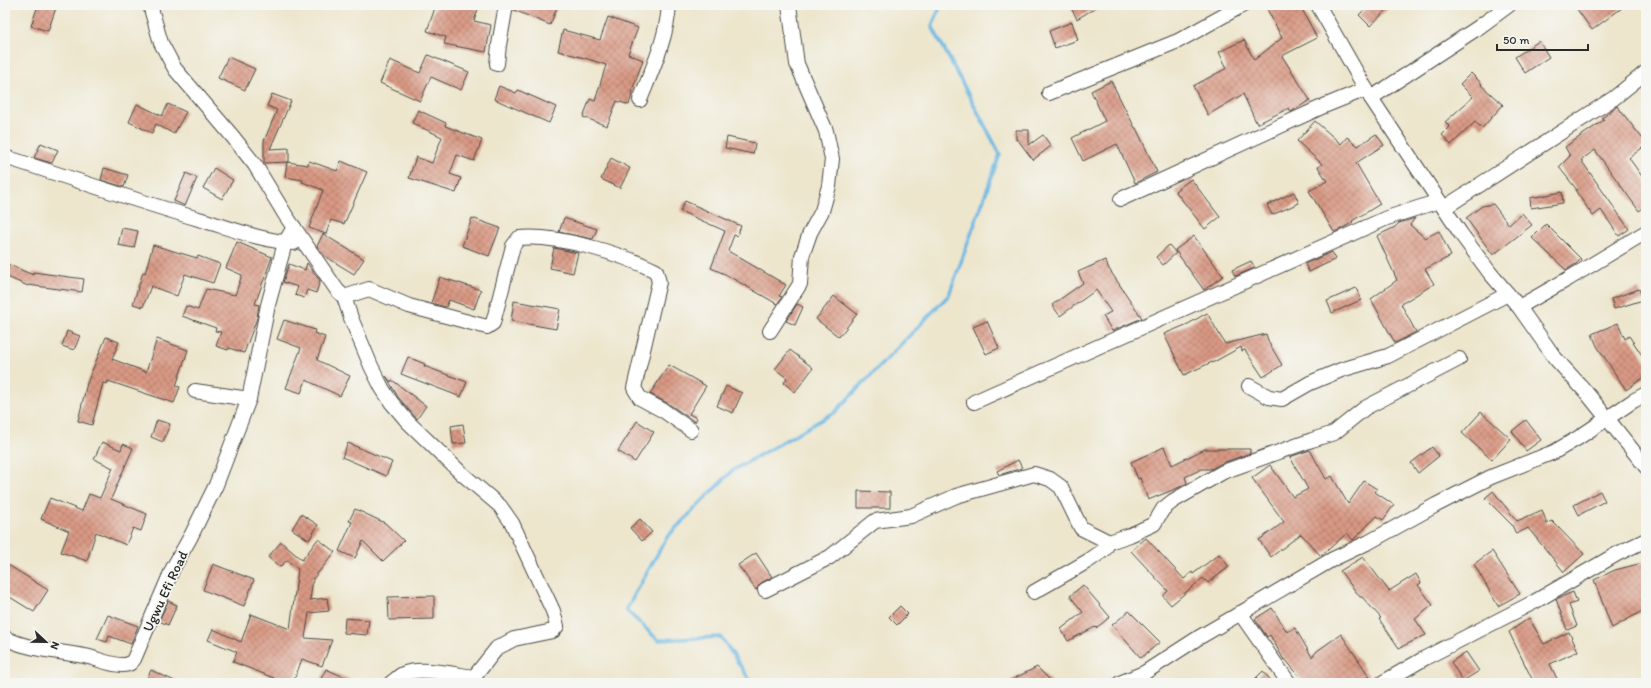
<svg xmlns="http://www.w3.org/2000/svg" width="1651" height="688" font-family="Itim,sans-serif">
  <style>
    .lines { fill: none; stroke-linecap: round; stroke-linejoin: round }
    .stream { stroke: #69b8e4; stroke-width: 3.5 }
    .building { fill: url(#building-cross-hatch) }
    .minor-casing { stroke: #484743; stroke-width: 16 }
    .minor { stroke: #fff; stroke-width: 14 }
    .labels { text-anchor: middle; stroke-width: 3.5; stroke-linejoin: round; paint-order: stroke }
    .street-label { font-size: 14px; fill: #2b2b2b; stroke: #f6f6f2 }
  </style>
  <defs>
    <pattern id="building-cross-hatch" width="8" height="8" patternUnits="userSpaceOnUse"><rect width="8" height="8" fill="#d99984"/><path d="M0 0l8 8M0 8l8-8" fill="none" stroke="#b07d6c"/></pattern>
  </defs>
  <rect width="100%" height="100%" fill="#f6f6f2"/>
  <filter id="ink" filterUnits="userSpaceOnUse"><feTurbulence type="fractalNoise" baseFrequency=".025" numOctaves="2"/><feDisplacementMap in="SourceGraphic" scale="8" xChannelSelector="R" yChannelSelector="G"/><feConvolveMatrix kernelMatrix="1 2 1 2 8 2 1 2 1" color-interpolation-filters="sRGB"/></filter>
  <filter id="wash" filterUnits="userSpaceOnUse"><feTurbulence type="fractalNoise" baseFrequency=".012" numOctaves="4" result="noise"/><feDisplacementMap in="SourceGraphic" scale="16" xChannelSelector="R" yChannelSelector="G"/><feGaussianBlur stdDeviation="0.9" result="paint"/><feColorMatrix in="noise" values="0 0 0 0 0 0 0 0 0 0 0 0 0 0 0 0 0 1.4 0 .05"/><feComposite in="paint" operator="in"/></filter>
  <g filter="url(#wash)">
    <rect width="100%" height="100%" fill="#ede6cd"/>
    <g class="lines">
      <polyline class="stream" points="752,683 721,637 658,640 626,610 667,537 732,471 835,412 949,295 1000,154 932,26 941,5"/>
    </g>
    <g id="blocks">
      <g class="building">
        <polygon points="38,5 57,5 48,31 31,26"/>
        <polygon points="436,5 464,5 478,9 474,21 491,25 486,52 444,44 446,37 427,31"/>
        <polygon points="514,5 558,5 550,25 514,10"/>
        <polygon points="1076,5 1100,5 1077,19 1071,8"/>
        <polygon points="1265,5 1300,5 1317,38 1282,56 1310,100 1291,112 1289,108 1257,124 1243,94 1208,115 1193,86 1227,68 1219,52 1244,40 1254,60 1282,38"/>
        <polygon points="1369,5 1392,5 1370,26 1359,15"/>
        <polygon points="1574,5 1626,5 1592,30"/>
        <polygon points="608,17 638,28 628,54 643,60 632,91 633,91 629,105 617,101 607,126 583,117 590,99 595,101 606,65 588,59 558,51 563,30 600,40"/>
        <polygon points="1072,22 1078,40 1055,48 1049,31"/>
        <polygon points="1539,41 1549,57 1525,73 1515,57"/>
        <polygon points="428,55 469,72 461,90 431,77 420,101 380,83 390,60 420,73"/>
        <polygon points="228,57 255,69 245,90 218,78"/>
        <polygon points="1471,73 1482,84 1481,85 1503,105 1482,128 1475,122 1451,145 1442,135 1450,127 1445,122 1473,97 1460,84"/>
        <polygon points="1111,81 1135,128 1136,128 1157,172 1135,183 1117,144 1083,161 1072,138 1105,121 1091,91"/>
        <polygon points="499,86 516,93 518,90 556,107 549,123 494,99"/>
        <polygon points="272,94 291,101 270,149 289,148 289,162 264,163 264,141 277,110 267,106"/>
        <polygon points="137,104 162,116 168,104 186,112 174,134 156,124 152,133 129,122"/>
        <polygon points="1617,106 1646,143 1646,145 1629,158 1646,182 1646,206 1639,211 1595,150 1581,160 1629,229 1619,236 1601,210 1593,216 1575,190 1577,190 1559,167 1570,156 1565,147 1604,120 1602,118"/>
        <polygon points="418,110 446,123 445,126 482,140 474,161 457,155 450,174 461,178 456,193 409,178 416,157 432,163 442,137 412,123"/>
        <polygon points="1315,121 1341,144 1347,137 1358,146 1376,134 1384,145 1356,163 1380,204 1352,221 1353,222 1343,228 1334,232 1309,191 1327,181 1318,167 1322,164 1297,141"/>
        <polygon points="1016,130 1029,130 1029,145 1043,135 1051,146 1033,160 1018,140 1016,140"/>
        <polygon points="727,137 755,143 753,154 725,148"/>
        <polygon points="41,143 58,150 52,163 34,158"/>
        <polygon points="611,158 630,168 620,188 601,179"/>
        <polygon points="309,161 337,171 341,161 367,172 344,224 331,220 326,234 309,228 323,190 302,182 303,180 285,177 287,162 308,165"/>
        <polygon points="104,168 128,175 124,187 101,180"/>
        <polygon points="214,168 233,180 222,199 203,188"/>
        <polygon points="186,173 197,178 185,206 174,201"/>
        <polygon points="1191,179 1220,217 1205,229 1175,191"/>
        <polygon points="1294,192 1299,203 1272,215 1267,205"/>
        <polygon points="1562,192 1563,203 1531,208 1530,198"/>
        <polygon points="685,201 741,226 737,236 734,235 728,251 786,285 779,296 782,297 777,304 725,274 711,268 725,231 680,211"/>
        <polygon points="1493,204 1509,225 1522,213 1532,225 1493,255 1466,218 1482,206"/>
        <polygon points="472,218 500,228 489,256 462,246"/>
        <polygon points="564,218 597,229 593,239 559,232"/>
        <polygon points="1415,218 1410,225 1425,238 1439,231 1451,256 1425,269 1434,284 1401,304 1416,332 1395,343 1371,299 1397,280 1377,236 1395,227 1399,223"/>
        <polygon points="1546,224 1581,259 1576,264 1566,270 1532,238"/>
        <polygon points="122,228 138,231 134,248 118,245"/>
        <polygon points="323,234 364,259 354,274 323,255 317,246"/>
        <polygon points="1194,236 1223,276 1204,290 1175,250"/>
        <polygon points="237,242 272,257 255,304 259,305 257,318 244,353 229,348 228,350 216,346 221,332 215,331 216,328 182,316 186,306 198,310 206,289 235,295 242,275 226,268"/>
        <polygon points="153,245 197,258 198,256 220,264 213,283 185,274 177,296 151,286 143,307 133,304 143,272 145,273"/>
        <polygon points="1169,245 1176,253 1163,265 1156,257"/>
        <polygon points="554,248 578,253 573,273 550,268"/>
        <polygon points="1332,252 1336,259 1309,272 1305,264"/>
        <polygon points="1105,260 1109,269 1142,318 1112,331 1103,316 1111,312 1096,290 1060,316 1052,305 1083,283 1078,272"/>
        <polygon points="1251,261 1255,268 1235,276 1232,270"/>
        <polygon points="5,263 33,275 33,272 84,279 82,292 28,285 28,286 5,276"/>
        <polygon points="307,263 313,271 313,273 315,274 320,281 316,293 307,290 304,298 295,295 298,287 283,282 289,264 305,270"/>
        <polygon points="440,277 481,290 474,309 449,300 446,307 431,303"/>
        <polygon points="1356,288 1361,300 1332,313 1327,301"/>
        <polygon points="1639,289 1643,300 1614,309 1611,299"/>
        <polygon points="834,296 857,314 839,337 816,319"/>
        <polygon points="514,301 560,309 556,329 511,321"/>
        <polygon points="797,304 803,307 795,325 786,321"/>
        <polygon points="1207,313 1225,344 1266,334 1269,343 1282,365 1263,377 1245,350 1242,351 1241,347 1212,363 1212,362 1184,375 1164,334 1188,324"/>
        <polygon points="284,320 315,330 314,333 325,337 317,360 350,376 340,396 306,380 301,393 286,388 301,348 277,339"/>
        <polygon points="987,321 999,348 986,354 973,327"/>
        <polygon points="1618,323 1625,339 1629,336 1646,361 1646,376 1626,390 1597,346 1592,334"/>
        <polygon points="67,331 80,336 74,350 62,346"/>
        <polygon points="106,337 119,342 112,359 146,372 157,339 188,350 176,386 180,387 174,403 108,381 107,384 103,383 92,425 78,421 87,383"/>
        <polygon points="790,350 813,368 795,392 784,383 787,378 775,369"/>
        <polygon points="408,357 425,364 424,366 467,382 461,397 401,374"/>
        <polygon points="669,365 706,386 689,414 697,418 695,422 669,404 650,394"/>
        <polygon points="386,376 391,382 392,380 426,406 417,419 398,397"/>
        <polygon points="726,386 742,393 733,413 717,406"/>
        <polygon points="1481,412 1511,439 1492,460 1462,433"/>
        <polygon points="157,420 170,424 163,442 151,437"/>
        <polygon points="1526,420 1541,440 1526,451 1512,431"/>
        <polygon points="637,421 654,432 635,462 618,451"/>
        <polygon points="463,424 466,443 453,444 451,426"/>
        <polygon points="102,442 121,450 123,444 133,448 111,499 147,514 141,531 133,528 126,545 96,532 87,561 61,552 69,531 41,519 50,498 82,511 89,494 100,498 113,468 94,459"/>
        <polygon points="348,443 392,462 386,476 342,457"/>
        <polygon points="1164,447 1172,465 1205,449 1250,449 1250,453 1220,464 1211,469 1202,469 1185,477 1187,483 1180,487 1148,500 1140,478 1138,479 1131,462"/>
        <polygon points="1432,447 1439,456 1418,473 1411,463"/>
        <polygon points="1310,450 1326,479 1332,476 1348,504 1364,481 1377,489 1375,492 1394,505 1383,520 1377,516 1353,540 1347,533 1321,556 1301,534 1271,557 1259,540 1284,522 1252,478 1270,465 1293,497 1308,489 1290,457"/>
        <polygon points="1018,460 1022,468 999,475 997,471"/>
        <polygon points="858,491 890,492 890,508 858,508"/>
        <polygon points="1493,491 1517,521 1542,510 1547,524 1552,521 1584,554 1564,572 1528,528 1516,534 1512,525 1485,498"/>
        <polygon points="1600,491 1605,501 1579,515 1574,505"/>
        <polygon points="355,509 385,523 404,541 383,561 363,541 355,558 339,551 352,522 349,521"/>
        <polygon points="301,514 318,525 309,540 292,529"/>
        <polygon points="640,519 652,532 642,541 630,528"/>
        <polygon points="1146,538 1184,579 1192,572 1193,574 1219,554 1229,567 1208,583 1203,578 1171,605 1163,596 1168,591 1131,551"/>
        <polygon points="318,539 335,552 313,579 310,600 327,598 329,611 309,613 305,638 332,640 322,666 302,659 293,683 273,683 274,678 233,662 237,652 208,640 213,629 241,642 251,614 290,629 298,569 287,560 280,567 268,557 281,542 302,560"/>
        <polygon points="1492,551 1520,594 1498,606 1474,564"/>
        <polygon points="756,553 772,577 761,583 756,590 738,565"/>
        <polygon points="1363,557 1389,591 1416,574 1421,583 1418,585 1433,605 1415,619 1426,635 1399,648 1379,619 1381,618 1362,597 1360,597 1340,571"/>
        <polygon points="1646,562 1646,609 1612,628 1594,580 1615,570"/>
        <polygon points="5,563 48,590 34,612 5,594"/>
        <polygon points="213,564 254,580 244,606 203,590"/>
        <polygon points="1083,585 1110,617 1096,628 1095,627 1068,641 1061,629 1083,612 1070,596"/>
        <polygon points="1573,592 1577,602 1569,605 1577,626 1567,630 1556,599"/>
        <polygon points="434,596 434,619 389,620 388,597"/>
        <polygon points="168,601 177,605 168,625 159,621"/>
        <polygon points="900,606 908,614 897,625 889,617"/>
        <polygon points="1272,608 1287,632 1295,628 1312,657 1317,651 1341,634 1369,676 1358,683 1305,683 1285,659 1284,660 1270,635 1267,637 1255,619"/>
        <polygon points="1129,611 1160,642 1141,658 1112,625"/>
        <polygon points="108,615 138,626 131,644 109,636 107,642 97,639"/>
        <polygon points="345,618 369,620 367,635 344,633"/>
        <polygon points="1529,618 1544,644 1569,632 1578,651 1550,664 1559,683 1534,683 1509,632"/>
        <polygon points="1466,652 1479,671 1463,681 1451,662"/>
        <polygon points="1037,667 1053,683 1005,683"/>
        <polygon points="326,669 358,683 319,683"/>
        <polygon points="151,670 179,683 145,683"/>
        <polygon points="1263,671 1273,683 1251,683"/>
      </g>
    </g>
  </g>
  <g filter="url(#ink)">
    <use href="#blocks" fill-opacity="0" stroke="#484743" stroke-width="1"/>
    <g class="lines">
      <defs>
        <g id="minor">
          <polyline points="150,5 161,43 175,69 233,137 255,165 286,216 337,290 344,297 351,318 371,366 382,388 391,402 408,422 460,472 500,506 512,523 553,611 557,626 553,631 548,632 514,639 497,648 474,677 474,683"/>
          <polyline points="1318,5 1371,98 1461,234 1490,273 1519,307 1555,358 1586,392 1646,467"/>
          <polyline points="497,64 499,45 506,5"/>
          <polyline points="1049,93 1178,41 1243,5"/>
          <polyline points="1371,98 1479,27 1509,5"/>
          <path d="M640,100C652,70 667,38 669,5"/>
          <path d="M5,157C71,178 136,201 202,220C232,229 263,241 294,243"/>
          <polyline points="1121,199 1324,106 1366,89"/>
          <polyline points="1444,208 1614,98 1646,72"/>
          <path d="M344,297L369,289L409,306L487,327L493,323L513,246L519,238C557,234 622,254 656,271L659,282L634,388L640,398L664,411L691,430"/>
          <polyline points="1519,307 1568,279 1646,232"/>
          <polyline points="770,331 800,284 802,256 810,233 822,211 829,186 832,159 826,131 797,64 789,5"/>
          <polyline points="1249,386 1269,397 1282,399 1310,383 1341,370 1388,356 1508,294"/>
          <polyline points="195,391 249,399"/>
          <polyline points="974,402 1387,218 1439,201"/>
          <polyline points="765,590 830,557 875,521 911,516 956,496 1034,474 1050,479 1061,487 1081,528 1109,542 1130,535 1154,524 1163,509 1173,501 1223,472 1312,440 1334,433 1365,408 1459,359"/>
          <polyline points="1034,592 1088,561 1104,550 1109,542"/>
          <polyline points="1240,613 1289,683"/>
          <path d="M5,638C29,650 58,651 84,656C97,658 111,666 124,665C129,665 131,663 134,659L173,568L191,536L216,485L249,399L268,305L285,243L294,227"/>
          <path d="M391,683C395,680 399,676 403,674C419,666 457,675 474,677"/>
          <polyline points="1120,683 1144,673 1198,638 1333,559 1369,542 1436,505 1491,477 1554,452 1578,438 1633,401 1646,394"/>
          <polyline points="1382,683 1425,658 1534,602 1617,554 1646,540"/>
        </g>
      </defs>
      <use href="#minor" class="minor-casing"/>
      <use href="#minor" class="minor"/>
    </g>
  </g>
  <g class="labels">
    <g class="street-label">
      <text transform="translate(165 591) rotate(-65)" y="5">Ugwu Efi Road</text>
    </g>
  </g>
  <rect width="1651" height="688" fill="none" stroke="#f6f6f2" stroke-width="20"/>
  <g transform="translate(46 642) rotate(112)" stroke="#f6f6f2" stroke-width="3" paint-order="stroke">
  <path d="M0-3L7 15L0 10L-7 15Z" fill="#2b2b2b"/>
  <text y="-6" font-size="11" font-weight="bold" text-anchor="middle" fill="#2b2b2b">N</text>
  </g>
  <path d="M1497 44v6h91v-6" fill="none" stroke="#2b2b2b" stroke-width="2"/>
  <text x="1503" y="44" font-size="12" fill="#2b2b2b" stroke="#f6f6f2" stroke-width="3" paint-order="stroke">50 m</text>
</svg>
